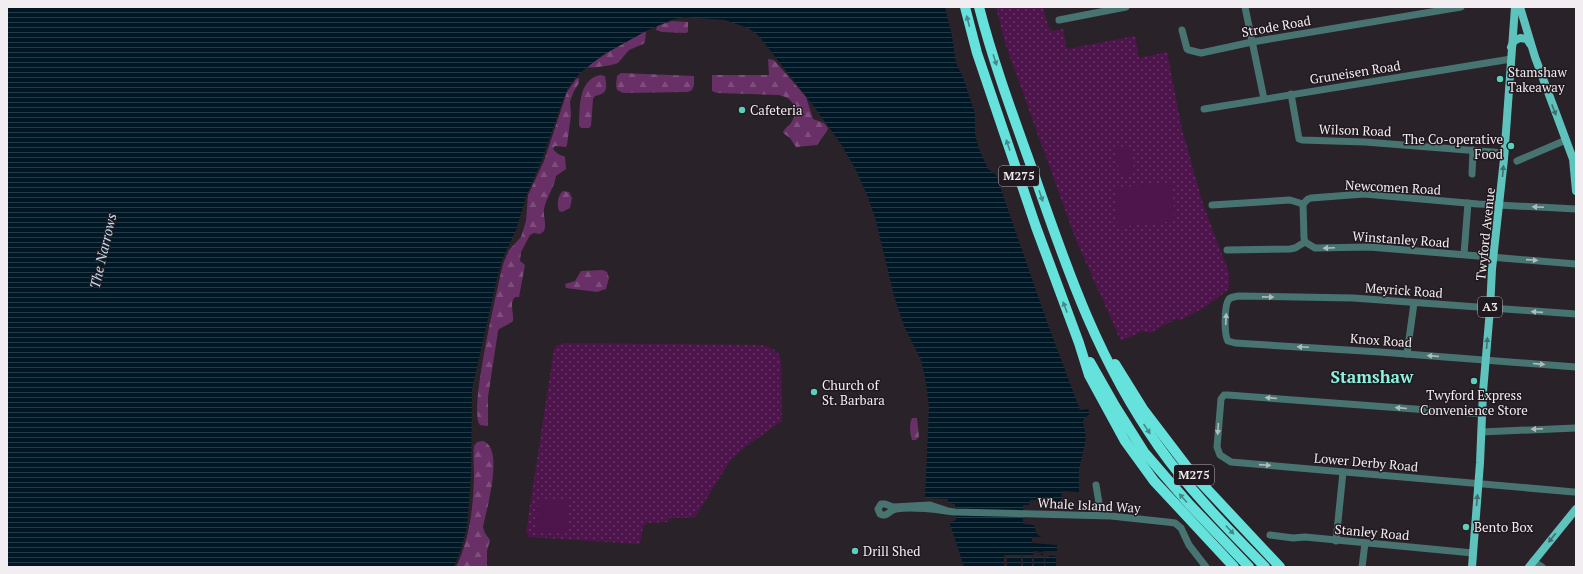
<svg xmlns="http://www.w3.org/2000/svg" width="1583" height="574" font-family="'PT Serif',serif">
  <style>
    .grass { fill: url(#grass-dots) }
    .forest { fill: url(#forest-firs) }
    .garden { fill: #4d154b }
    .water { fill: url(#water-rules) }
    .pier { fill: #2a2229 }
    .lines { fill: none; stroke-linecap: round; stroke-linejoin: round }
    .minor { stroke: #477471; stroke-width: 7 }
    .major { stroke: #5fc3bd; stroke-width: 8 }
    .highway { stroke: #66e2dc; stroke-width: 10 }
    .oneway { fill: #468887 }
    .oneway2 { fill: #406e6e }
    .oneway3 { fill: #aebdbe }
    .poi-dot { fill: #5cceba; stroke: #20191f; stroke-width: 1.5 }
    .labels { text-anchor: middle; stroke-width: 3; stroke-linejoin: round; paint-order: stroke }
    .shield { fill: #20191f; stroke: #b3adb2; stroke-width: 1 }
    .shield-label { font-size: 12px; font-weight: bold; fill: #f2edf1 }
    .street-label { font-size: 13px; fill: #f2edf1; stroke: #20191f }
    .poi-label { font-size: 13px; fill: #f2edf1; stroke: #20191f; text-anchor: start }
    .water-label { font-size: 14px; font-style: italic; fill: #b6dffa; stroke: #20191f }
    .district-label { font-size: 17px; font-weight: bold; fill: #8df2de; stroke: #20191f }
  </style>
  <defs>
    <pattern id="grass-dots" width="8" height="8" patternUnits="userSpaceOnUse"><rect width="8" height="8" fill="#4d154b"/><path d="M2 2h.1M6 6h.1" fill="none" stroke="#673765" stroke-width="1.8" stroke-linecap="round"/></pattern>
    <pattern id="forest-firs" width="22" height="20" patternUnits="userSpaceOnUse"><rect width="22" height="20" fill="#693067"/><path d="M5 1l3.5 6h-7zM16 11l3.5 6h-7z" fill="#7f4e7d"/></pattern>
    <pattern id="water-rules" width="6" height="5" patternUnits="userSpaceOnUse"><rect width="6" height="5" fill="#001826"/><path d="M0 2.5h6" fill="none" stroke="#263a46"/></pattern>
  </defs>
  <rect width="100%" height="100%" fill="#2a2229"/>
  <g class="grass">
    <polygon points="996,7 1043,7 1049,28 1053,31 1063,29 1067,49 1135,36 1139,58 1167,52 1182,129 1203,204 1229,273 1229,289 1205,307 1179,321 1177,318 1150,333 1143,331 1121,341 1076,240 1005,43"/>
    <path d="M565,343L759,345C769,346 779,350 781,360L782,421L745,447L730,461L695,517L690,518H669L668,522L647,523L643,527L640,544L529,537L526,532L527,526L554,349L557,345Z"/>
  </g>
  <g class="forest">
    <polygon points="672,21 688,22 688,32 686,33 662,32 656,30 657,26"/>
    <path d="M646,31L645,42L643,44L629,50L618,63C613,65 590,69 587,67L608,52Z"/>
    <path d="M768,59L774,60L806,97L813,119L824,123L828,128L827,131L817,145L796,147L790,138L783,133C784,128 788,127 791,123C799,110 794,97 778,95L717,93L712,91V75H769Z"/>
    <polygon points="621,73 694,76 694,85 692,90 688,92 623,93 617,90 616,85 617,76"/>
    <path d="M600,75L605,76C607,89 608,93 595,96L593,99L591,126L589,128H581L579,125C580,107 578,80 600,75Z"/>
    <path d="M579,78V83L574,91L570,101L571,115L567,145L566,147L555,146L553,149L558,154L565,157L566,169L556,176C554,188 546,198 544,209C543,217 547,224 544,231L540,234L534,233L530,235L521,252L520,261L525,265L519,297H515C509,304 514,312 513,321L507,325L499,329L498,331L488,397V424L487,426L480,425C468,412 498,287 503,264L509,250L521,237L526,221L528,195L544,161L567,92L576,79Z"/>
    <path d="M563,191L569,192L572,198L570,208L562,212L559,211C557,205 557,196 563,191Z"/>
    <polygon points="581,271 603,270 607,272 609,278 606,289 597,292 566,288 565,284 575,281"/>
    <path d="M912,418H917L919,437L916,440H912C910,433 909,424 912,418Z"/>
    <path d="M483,441C505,448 486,511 483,527L485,533L490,540L487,551V566L486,567H456C470,538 473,508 474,477C474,467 473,456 474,446L477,442Z"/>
  </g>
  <g class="garden">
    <polygon points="1129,146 1135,173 1120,176 1115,148"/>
    <polygon points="1172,182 1175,221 1118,227 1115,188"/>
    <polygon points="538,500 568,500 567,533 537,532"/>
  </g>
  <polygon class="water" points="7,7 945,7 952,36 956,63 963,77 975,114 975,134 979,149 988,169 996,175 1047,322 1080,410 1088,409 1090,413 1083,420 1086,439 1079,469 1079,492 1062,491 1061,501 1030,500 1029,505 1023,505 1023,524 1034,525 1037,534 1041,537 1032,537 1032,543 1057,545 1057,551 1043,551 1043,555 1056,556 1056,567 964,567 950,524 950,522 956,520 955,504 948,503 948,499 925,498 929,408 926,383 921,360 904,326 894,296 876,221 868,197 856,170 841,144 815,108 759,36 748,28 725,20 684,17 671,20 644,32 601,56 579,74 567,89 541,162 527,194 516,230 502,260 496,283 472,389 471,477 467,527 461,549 454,567 7,567"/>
  <polygon class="pier" points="1034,551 1043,552 1042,554 1039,555 1049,555 1049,557 1045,557 1045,567 1044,567 1044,557 1034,557 1034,567 1032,567 1032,557 1023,557 1023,567 1021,567 1021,557 1007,557 1007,567 1004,567 1004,555 1033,555"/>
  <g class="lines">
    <g class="minor">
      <polyline points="1245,7 1264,99"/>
      <polyline points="1059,20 1126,7"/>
      <polyline points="1182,30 1187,49 1189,50 1201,53 1252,42 1461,7"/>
      <polyline points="1291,94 1299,139 1302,140 1365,142 1505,153"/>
      <polyline points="1204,109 1511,59"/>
      <polyline points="1517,161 1566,140"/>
      <polyline points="1472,174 1473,150"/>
      <polyline points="1303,204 1308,199 1311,198 1364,194 1478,204 1576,209"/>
      <polyline points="1303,204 1304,238 1305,242"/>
      <polyline points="1212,205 1290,200 1303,204"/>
      <polyline points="1305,242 1315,248 1369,247 1576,264"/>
      <polyline points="1227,250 1290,249 1295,248 1305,242"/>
      <polyline points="1464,254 1468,203"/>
      <path d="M1576,314L1353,298L1238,296C1235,297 1231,297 1229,299C1224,305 1224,335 1228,341L1235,343L1380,352L1576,367"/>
      <polyline points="1407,354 1414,303"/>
      <polyline points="1482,414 1228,395 1224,395 1221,399 1217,447 1220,455 1231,462 1574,492"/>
      <polyline points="1481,432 1576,428"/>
      <polyline points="1096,485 1101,515"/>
      <path d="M948,511L930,505L893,507L885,504H881L878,509L880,514C887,518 889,510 896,509C916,506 936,510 955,512L1111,516L1167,522L1175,523L1181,528L1189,545L1206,567"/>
      <polyline points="1270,535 1293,538 1305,537 1473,553"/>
      <polyline points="1336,541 1343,472"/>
      <polyline points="1533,561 1542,567"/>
      <polyline points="1362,567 1365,543"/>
    </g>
    <g class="major">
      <polyline points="1520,7 1535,57 1573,159 1576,191"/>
      <polyline points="1511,47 1514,41 1520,38 1527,39 1530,44"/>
      <polyline points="1472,567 1480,463 1483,392 1490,309 1492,269 1504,159 1515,7"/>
      <polyline points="1529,567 1576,509"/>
    </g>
    <g class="highway">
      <polyline points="965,7 977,53 1036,227 1079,343 1089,375 1125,441 1154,481 1234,567"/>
      <path d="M979,7C994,65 1015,121 1035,177C1068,273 1100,364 1159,447C1190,491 1228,529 1265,567"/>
      <polyline points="1090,362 1115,406 1144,452 1189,504 1249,567"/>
      <polyline points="1115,364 1143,409 1191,472 1280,567"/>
    </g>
  </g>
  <defs><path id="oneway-solid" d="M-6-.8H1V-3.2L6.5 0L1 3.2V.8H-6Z"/></defs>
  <g class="oneway">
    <use href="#oneway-solid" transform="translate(968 21) rotate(-105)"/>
    <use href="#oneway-solid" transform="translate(995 60) rotate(72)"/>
    <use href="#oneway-solid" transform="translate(1008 145) rotate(-109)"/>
    <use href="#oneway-solid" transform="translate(1041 196) rotate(71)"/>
    <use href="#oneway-solid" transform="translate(1065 307) rotate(-111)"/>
    <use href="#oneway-solid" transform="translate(1147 429) rotate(56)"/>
    <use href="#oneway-solid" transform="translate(1183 498) rotate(-132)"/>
    <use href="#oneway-solid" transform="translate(1230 530) rotate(47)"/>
  </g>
  <g class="oneway2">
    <use href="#oneway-solid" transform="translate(1554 110) rotate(69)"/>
    <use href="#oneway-solid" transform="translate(1503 171) rotate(-85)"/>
    <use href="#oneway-solid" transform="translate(1487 343) rotate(-85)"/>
    <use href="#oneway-solid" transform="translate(1477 500) rotate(-85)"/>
    <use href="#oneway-solid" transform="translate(1552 538) rotate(129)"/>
  </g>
  <g class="oneway3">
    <use href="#oneway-solid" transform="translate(1538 207) rotate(-177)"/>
    <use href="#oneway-solid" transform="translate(1329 248) rotate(178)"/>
    <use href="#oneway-solid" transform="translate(1532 260) rotate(4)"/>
    <use href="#oneway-solid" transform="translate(1268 297) rotate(1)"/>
    <use href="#oneway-solid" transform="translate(1537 312) rotate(-176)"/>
    <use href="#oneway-solid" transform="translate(1226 319) rotate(-87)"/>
    <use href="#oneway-solid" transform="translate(1303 347) rotate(-177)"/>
    <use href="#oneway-solid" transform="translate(1433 356) rotate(-175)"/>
    <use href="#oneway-solid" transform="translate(1539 364) rotate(5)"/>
    <use href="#oneway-solid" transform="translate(1271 398) rotate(-175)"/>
    <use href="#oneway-solid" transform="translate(1401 408) rotate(-175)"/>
    <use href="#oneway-solid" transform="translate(1218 429) rotate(94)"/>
    <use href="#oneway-solid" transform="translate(1537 429) rotate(178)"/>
    <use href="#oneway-solid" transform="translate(1265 465) rotate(4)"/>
  </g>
  <g class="poi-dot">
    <circle cx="1500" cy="79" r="4"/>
    <circle cx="742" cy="110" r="4"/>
    <circle cx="1511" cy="146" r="4"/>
    <circle cx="1474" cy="381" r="4"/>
    <circle cx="814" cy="392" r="4"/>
    <circle cx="1466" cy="527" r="4"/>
    <circle cx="855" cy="551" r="4"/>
  </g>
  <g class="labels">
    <g class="shield">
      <rect x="999" y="166" width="40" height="20" rx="3"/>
      <rect x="1478" y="297" width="24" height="20" rx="3"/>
      <rect x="1174" y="465" width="40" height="20" rx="3"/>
    </g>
    <g class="shield-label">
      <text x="1019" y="180">M275</text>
      <text x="1490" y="311">A3</text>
      <text x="1194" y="479">M275</text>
    </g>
    <g class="street-label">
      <text transform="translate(1276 26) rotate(-10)" y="5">Strode Road</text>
      <text transform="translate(1355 72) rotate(-9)" y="5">Gruneisen Road</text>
      <text transform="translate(1355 130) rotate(2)" y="5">Wilson Road</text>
      <text transform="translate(1393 187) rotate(3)" y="5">Newcomen Road</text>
      <text transform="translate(1485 234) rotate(-84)" y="5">Twyford Avenue</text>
      <text transform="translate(1401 239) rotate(4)" y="5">Winstanley Road</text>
      <text transform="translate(1404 290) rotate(4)" y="5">Meyrick Road</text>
      <text transform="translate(1381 340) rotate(4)" y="5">Knox Road</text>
      <text transform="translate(1366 462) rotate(5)" y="5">Lower Derby Road</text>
      <text transform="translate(1089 505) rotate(3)" y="5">Whale Island Way</text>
      <text transform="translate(1372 532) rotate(5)" y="5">Stanley Road</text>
    </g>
    <g class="poi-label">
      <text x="1508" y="77">Stamshaw<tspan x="1508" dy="15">Takeaway</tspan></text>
      <text x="750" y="115">Cafeteria</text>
      <text x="1503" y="144" text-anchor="end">The Co-operative<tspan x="1503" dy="15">Food</tspan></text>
      <text x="822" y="390">Church of<tspan x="822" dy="15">St. Barbara</tspan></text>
      <text x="1474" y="400" text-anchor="middle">Twyford Express<tspan x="1474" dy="15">Convenience Store</tspan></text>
      <text x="1474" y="532">Bento Box</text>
      <text x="863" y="556">Drill Shed</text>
    </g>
    <g class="water-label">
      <text transform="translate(103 251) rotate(-77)" y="5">The Narrows</text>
    </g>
    <g class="district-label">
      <text x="1372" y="383">Stamshaw</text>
    </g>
  </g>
  <rect width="1583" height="574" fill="none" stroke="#f2edf1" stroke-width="16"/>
</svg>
